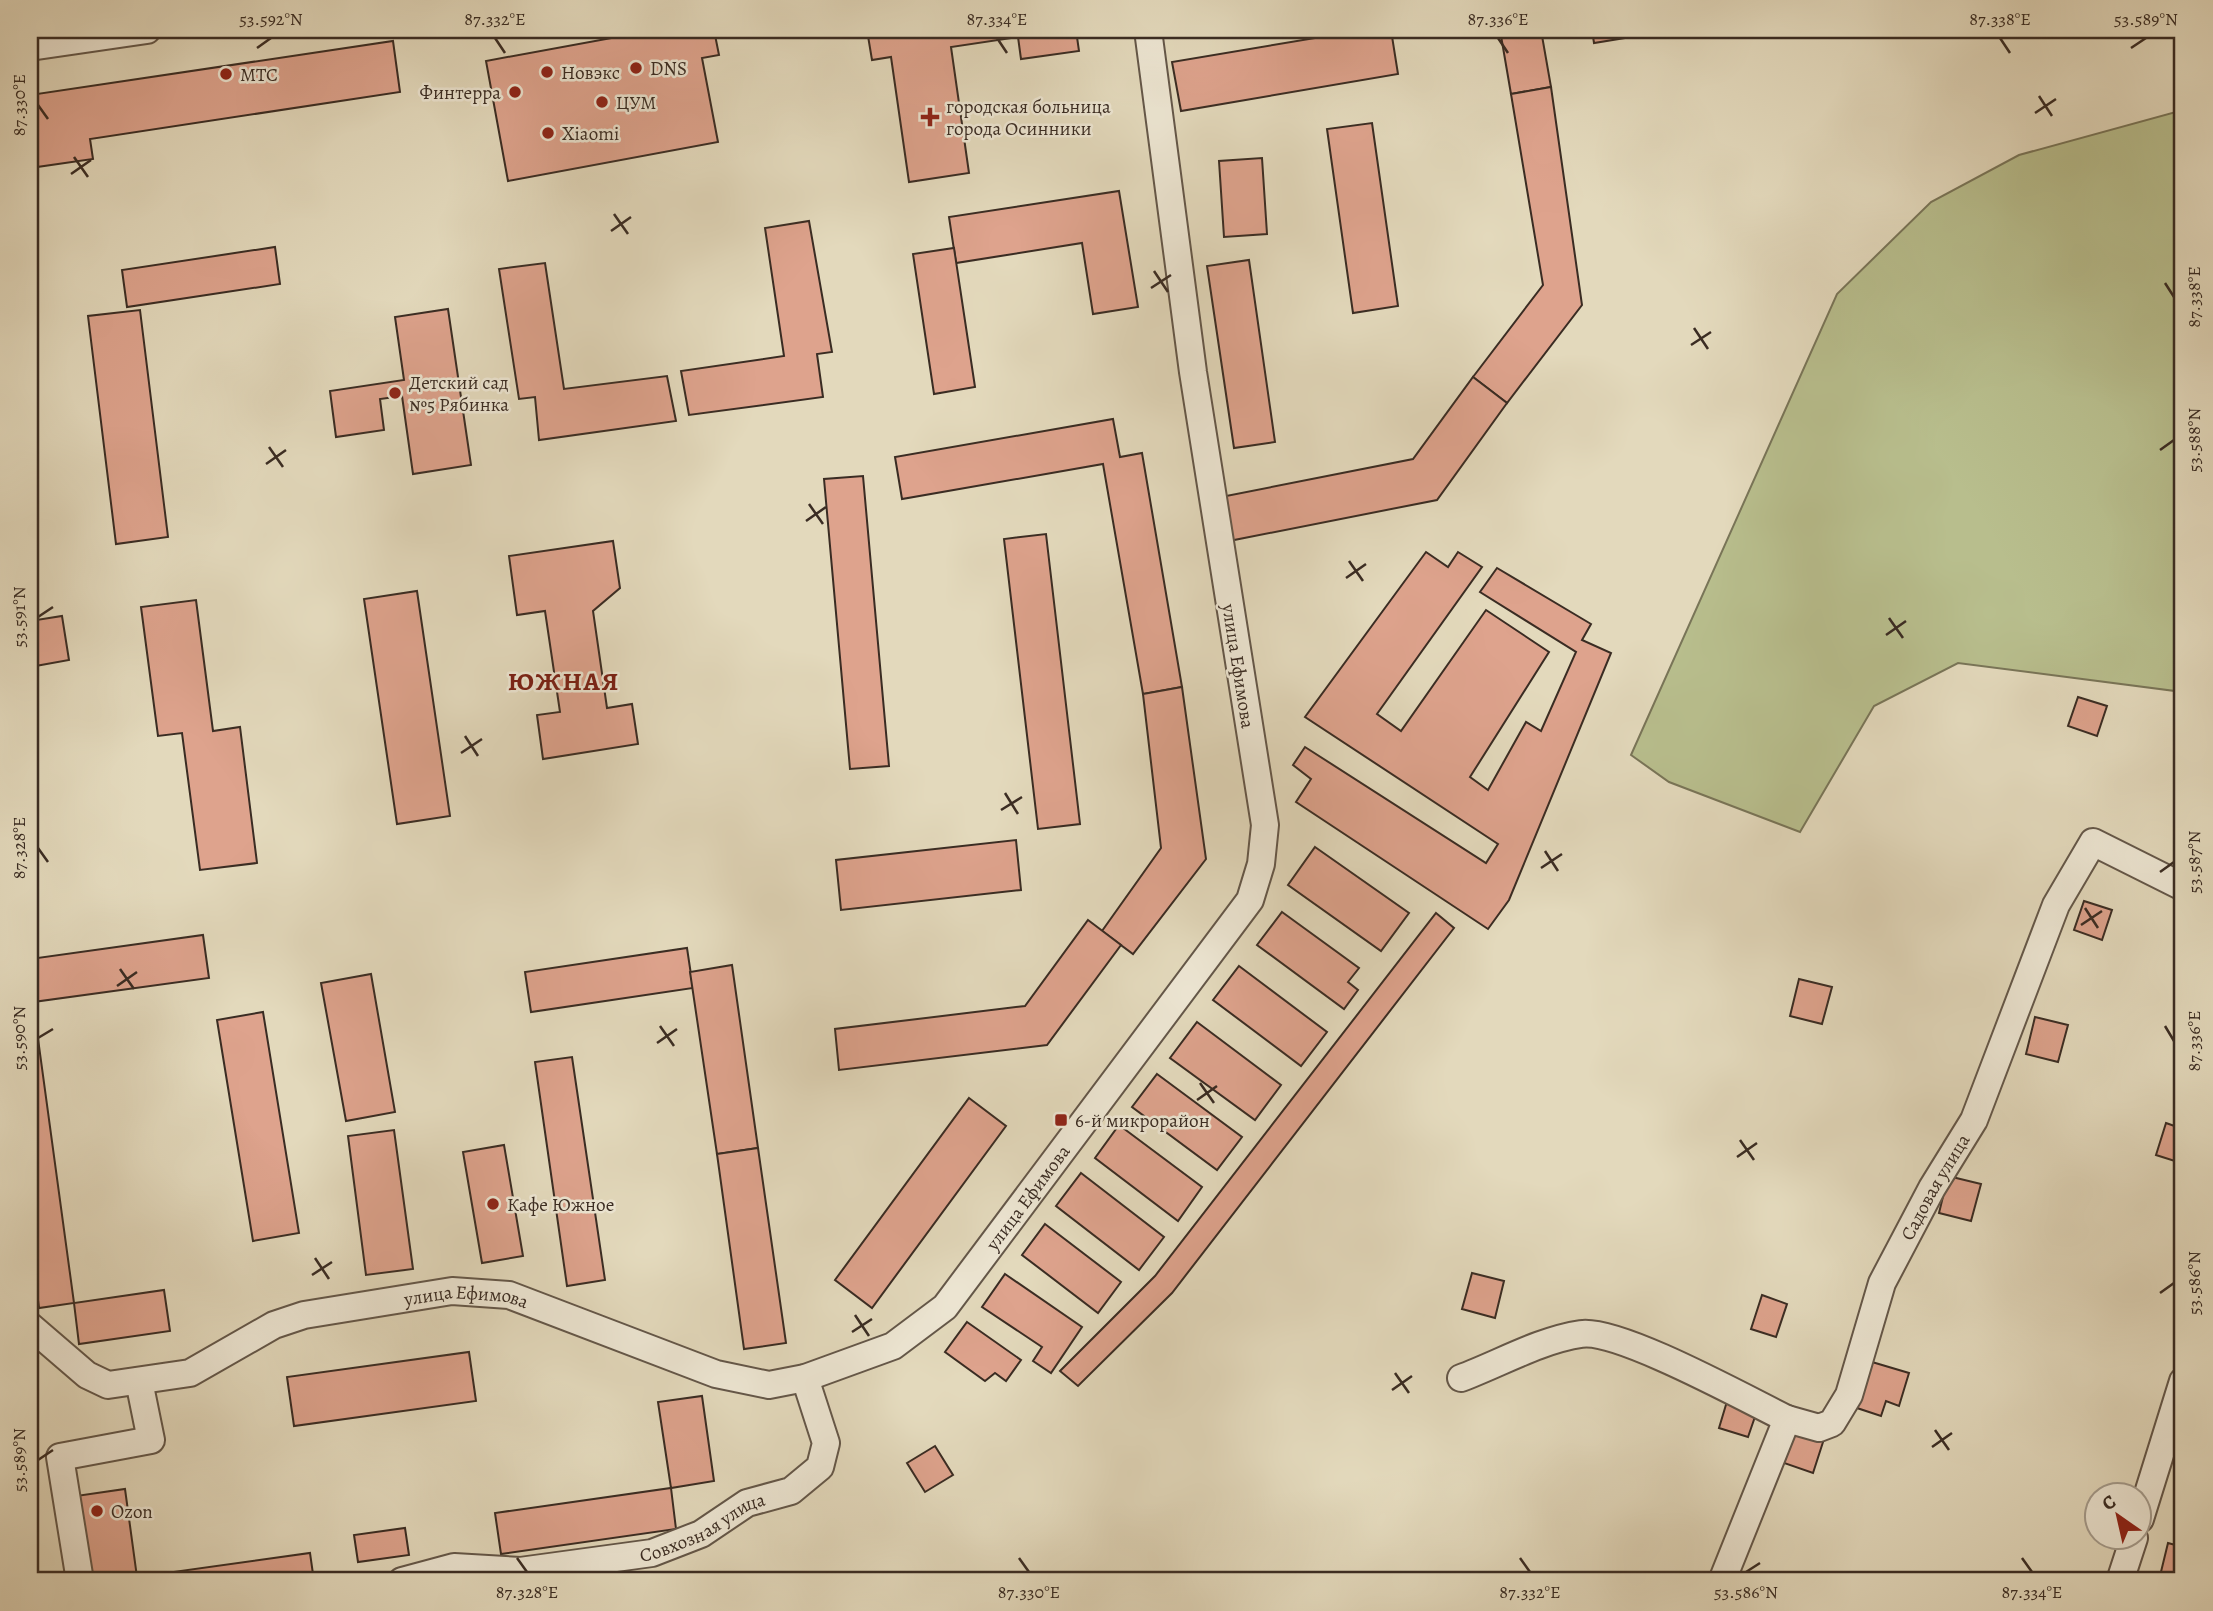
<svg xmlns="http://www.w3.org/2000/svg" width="2213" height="1611" font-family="Alegreya,serif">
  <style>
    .green { fill: #b8be8d; stroke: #797558; stroke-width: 2 }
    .building { fill: #dea38d; stroke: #3a2c23; stroke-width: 2 }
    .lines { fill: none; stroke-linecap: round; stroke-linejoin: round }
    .minor-casing { stroke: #645749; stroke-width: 30 }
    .minor { stroke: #ede6d3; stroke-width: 26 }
    .ticks { fill: none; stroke: #3a2c23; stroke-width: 2.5 }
    .poi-dot { fill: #8f2418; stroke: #ede6d3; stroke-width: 2.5 }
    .labels { text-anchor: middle; stroke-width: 5; stroke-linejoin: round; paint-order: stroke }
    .poi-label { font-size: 19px; fill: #3a2c23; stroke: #ede6d3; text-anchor: start }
    .street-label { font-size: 19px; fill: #3a2c23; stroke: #ede6d3 }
    .district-label { font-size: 26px; font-weight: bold; letter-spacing: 2px; fill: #7a1f14; stroke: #ede6d3 }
    .neatline { fill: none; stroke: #3a2c23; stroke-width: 2.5 }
    .ticks-label { font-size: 18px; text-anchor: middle; fill: #3a2c23 }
  </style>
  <rect width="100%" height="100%" fill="#e3d9bc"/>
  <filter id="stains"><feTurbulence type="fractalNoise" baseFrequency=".00286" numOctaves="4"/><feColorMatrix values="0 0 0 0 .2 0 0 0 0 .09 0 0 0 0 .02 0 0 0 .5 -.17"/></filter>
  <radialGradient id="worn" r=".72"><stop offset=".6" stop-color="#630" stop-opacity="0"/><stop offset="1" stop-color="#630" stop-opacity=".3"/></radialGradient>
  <polygon class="green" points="2183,110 2183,692 1958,663 1874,706 1800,832 1669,782 1631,755 1837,294 1931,202 2019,155"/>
  <g class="building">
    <polygon points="655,30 714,30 719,55 702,58 718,142 508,181 486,61"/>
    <polygon points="867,30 1076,30 1079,51 1021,59 1018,37 951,47 969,173 909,182 891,57 872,60"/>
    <polygon points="1363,30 1391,30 1398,74 1181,111 1172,62"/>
    <polygon points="1500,30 1541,30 1551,87 1511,94"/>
    <polygon points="1592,30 1674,30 1594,43"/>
    <polygon points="393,41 400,92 90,139 93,159 30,168 30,95"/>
    <polygon points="1551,87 1582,305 1507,403 1473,377 1543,285 1511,94"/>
    <polygon points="1372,123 1398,306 1353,313 1327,129"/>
    <polygon points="1262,158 1267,234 1224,237 1219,161"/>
    <polygon points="1119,191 1138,307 1093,314 1082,243 956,263 949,217"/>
    <polygon points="809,221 832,352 817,354 823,397 689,415 681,371 784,356 765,228"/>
    <polygon points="275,247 280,284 127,307 122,270"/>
    <polygon points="954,248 975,387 934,394 913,254"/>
    <polygon points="1249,260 1275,442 1234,448 1207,266"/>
    <polygon points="545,263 564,389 667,376 676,421 539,440 535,397 519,399 499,269"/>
    <polygon points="448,309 471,465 413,474 402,396 380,399 384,430 336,437 330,391 404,380 395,317"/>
    <polygon points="140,310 168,537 116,544 88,316"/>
    <polygon points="1473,377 1507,403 1437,500 1229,541 1221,497 1413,459"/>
    <polygon points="1113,419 1120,457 1142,453 1182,687 1143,694 1103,464 902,499 895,457"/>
    <polygon points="863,476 889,766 850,769 824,479"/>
    <polygon points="1046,534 1080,824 1038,829 1004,539"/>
    <polygon points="613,541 620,588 593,611 607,708 632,704 638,744 543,759 537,715 560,712 545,611 517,615 509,556"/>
    <polygon points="1426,552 1448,567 1458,552 1482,567 1377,714 1401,731 1486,610 1549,652 1470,777 1488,790 1526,722 1541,731 1576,652 1480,592 1497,568 1591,624 1582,640 1611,653 1509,900 1488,929 1296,802 1311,779 1293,765 1305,747 1486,863 1498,844 1305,717"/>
    <polygon points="417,591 450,816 397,824 364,599"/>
    <polygon points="196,600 213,731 240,727 257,863 200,870 182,733 158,736 141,607"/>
    <polygon points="62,616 69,660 30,667 30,621"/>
    <polygon points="1182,687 1206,859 1133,954 1102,931 1161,848 1143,694"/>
    <polygon points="2078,697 2107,706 2097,736 2068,726"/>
    <polygon points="1016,840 1021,890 841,910 836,860"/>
    <polygon points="1315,847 1409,913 1381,951 1288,885"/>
    <polygon points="2084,901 2112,910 2102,940 2074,930"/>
    <polygon points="1282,912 1359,968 1348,982 1358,990 1344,1009 1257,945"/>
    <polygon points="1436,913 1454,928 1172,1293 1078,1386 1060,1371 1155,1276"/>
    <polygon points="1088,920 1121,945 1047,1045 839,1070 835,1029 1025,1006"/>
    <polygon points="203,935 209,978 33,1002 30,959"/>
    <polygon points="687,948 693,988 531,1012 525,972"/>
    <polygon points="732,965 758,1148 717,1154 690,972"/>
    <polygon points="1239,966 1327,1032 1301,1066 1213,1000"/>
    <polygon points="371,974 395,1112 346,1121 321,983"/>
    <polygon points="1799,979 1832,987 1822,1024 1790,1016"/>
    <polygon points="30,1002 33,1002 74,1303 39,1308 30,1238"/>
    <polygon points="263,1012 299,1233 253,1241 217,1020"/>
    <polygon points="2035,1017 2068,1025 2058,1062 2026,1054"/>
    <polygon points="1197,1022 1281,1085 1255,1120 1170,1058"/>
    <polygon points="572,1057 605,1280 567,1286 535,1062"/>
    <polygon points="1157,1074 1242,1137 1217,1170 1132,1107"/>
    <polygon points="969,1098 1006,1126 872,1308 835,1280"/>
    <polygon points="2166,1123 2183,1129 2181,1163 2156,1155"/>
    <polygon points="1119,1125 1202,1187 1178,1221 1095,1158"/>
    <polygon points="394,1130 413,1269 366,1275 348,1136"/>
    <polygon points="504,1145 523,1256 482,1263 463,1152"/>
    <polygon points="758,1148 786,1343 744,1349 717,1154"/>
    <polygon points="1081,1173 1164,1237 1139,1270 1056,1206"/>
    <polygon points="1948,1176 1981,1184 1971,1221 1939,1213"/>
    <polygon points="1045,1224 1121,1282 1098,1313 1022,1255"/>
    <polygon points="1472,1273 1504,1281 1495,1318 1462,1309"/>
    <polygon points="1005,1274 1082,1327 1051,1373 1033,1361 1042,1347 982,1307"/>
    <polygon points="164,1290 170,1331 79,1344 74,1303"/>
    <polygon points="1762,1295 1787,1304 1776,1337 1751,1329"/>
    <polygon points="967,1322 1021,1360 1006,1381 995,1373 985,1381 945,1352"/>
    <polygon points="469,1352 476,1401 294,1426 287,1377"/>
    <polygon points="1872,1362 1909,1373 1899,1406 1886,1401 1881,1416 1857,1408"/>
    <polygon points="702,1396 714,1481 671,1488 658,1402"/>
    <polygon points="1728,1398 1758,1408 1748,1437 1719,1428"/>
    <polygon points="1795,1430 1824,1439 1813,1473 1784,1463"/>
    <polygon points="935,1446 953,1475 925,1492 907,1463"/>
    <polygon points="671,1488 676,1529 501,1554 495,1513"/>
    <polygon points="125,1489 137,1577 88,1581 76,1496"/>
    <polygon points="405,1528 409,1555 358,1562 354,1535"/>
    <polygon points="2168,1543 2183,1547 2183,1581 2159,1580"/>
    <polygon points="310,1553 314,1581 137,1581 137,1577"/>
  </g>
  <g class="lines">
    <defs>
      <g id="minor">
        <polyline points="30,47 147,30"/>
        <path id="s1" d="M30,1326L87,1375L108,1385L190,1373L274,1325L304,1315L452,1291L509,1295L716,1374L769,1385L805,1378L893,1346L945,1307L1250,900L1261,864L1265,825L1193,372L1148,30"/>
        <path d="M1461,1378C1499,1364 1540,1340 1581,1334C1618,1328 1748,1400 1787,1419"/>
        <polyline points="2140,1519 2183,1381"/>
        <polyline points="80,1581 60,1457 151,1440 139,1381"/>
        <path id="s2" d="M402,1581L454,1567L520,1571L652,1553L701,1534L747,1503L791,1491L820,1467L826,1443L805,1378"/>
        <path id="s3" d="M1722,1581L1787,1419L1819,1428L1832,1423L1849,1395L1882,1283L1932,1188L1974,1120L2056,905L2093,842L2183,887"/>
        <polyline points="2120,1581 2134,1538"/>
      </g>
    </defs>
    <use href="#minor" class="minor-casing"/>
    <use href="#minor" class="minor"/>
  </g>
  <path class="ticks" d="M495,38L505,53M997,38L1007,53M1498,38L1508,53M2000,38L2010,53M257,48L271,38M2131,48L2146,38M2039,96L2052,116M38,105L48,119M2035,113L2056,99M74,157L88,177M71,174L91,160M614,214L628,234M611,231L631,217M1154,271L1168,292M2165,283L2174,297M1151,288L1171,275M1694,328L1708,349M1691,345L1711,332M269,447L283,467M2160,450L2174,440M266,464L286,450M809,504L823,524M806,521L826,507M1349,561L1363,581M1346,578L1366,564M38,617L53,607M1889,618L1903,638M1886,635L1906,621M465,736L478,756M461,753L482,739M1005,793L1018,814M1001,810L1022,797M38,848L48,862M1545,851L1558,871M1541,868L1562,854M2160,872L2174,862M2085,908L2098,928M2081,925L2102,911M120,969L134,989M117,986L137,972M660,1026L674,1046M2165,1026L2174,1041M38,1038L53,1029M657,1043L677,1029M1200,1083L1214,1103M1197,1100L1217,1086M1740,1140L1754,1160M1737,1157L1757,1143M315,1258L329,1279M312,1275L332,1262M2160,1293L2174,1283M855,1315L869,1336M852,1332L872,1319M1395,1373L1409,1393M1392,1390L1412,1376M1935,1430L1949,1450M1932,1447L1952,1433M38,1460L53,1450M517,1558L527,1572M1019,1558L1029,1572M1520,1558L1530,1572M2022,1558L2032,1572M1746,1572L1760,1563"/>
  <g class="poi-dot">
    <circle cx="636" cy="68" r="7"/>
    <circle cx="547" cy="72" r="7"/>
    <circle cx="226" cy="74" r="7"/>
    <circle cx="515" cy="92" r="7"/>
    <circle cx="602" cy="102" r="7"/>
    <path d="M926.5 106.5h7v7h7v7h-7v7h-7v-7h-7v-7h7z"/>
    <circle cx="548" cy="133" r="7"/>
    <circle cx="395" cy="393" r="7"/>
    <rect x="1054" y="1113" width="14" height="14" rx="3.5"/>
    <circle cx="493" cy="1204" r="7"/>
    <circle cx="97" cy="1511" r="7"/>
  </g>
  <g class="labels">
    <g class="poi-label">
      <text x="650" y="75">DNS</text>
      <text x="561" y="79">Новэкс</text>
      <text x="240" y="81">МТС</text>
      <text x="501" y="99" text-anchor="end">Финтерра</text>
      <text x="616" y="109">ЦУМ</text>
      <text x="946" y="113">городская больница<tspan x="946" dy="22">города Осинники</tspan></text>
      <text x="562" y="140">Xiaomi</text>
      <text x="409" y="389">Детский сад<tspan x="409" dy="22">№5 Рябинка</tspan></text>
      <text x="1075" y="1127">6-й микрорайон</text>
      <text x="507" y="1211">Кафе Южное</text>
      <text x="111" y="1518">Ozon</text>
    </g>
    <g class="street-label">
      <text transform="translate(1239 666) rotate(81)" y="7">улица Ефимова</text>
      <text dy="7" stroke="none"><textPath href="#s3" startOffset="481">Садовая улица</textPath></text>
      <text dy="7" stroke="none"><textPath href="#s1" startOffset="1125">улица Ефимова</textPath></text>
      <text dy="7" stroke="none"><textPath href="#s1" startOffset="474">улица Ефимова</textPath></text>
      <text dy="7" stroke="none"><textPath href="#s2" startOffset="310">Совхозная улица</textPath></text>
    </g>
    <g class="district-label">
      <text x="564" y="690">ЮЖНАЯ</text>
    </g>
  </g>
  <rect width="2213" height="1611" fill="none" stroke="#e3d9bc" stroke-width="77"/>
  <g transform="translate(2118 1516) rotate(326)"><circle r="33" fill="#ede6d3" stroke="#a59c8d" stroke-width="2"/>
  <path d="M0-5L12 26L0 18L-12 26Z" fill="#8f2418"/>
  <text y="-10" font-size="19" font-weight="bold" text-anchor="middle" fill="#3a2c23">С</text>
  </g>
  <rect x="38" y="38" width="2136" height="1534" class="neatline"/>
  <g class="ticks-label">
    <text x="271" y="25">53.592°N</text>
    <text x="495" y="25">87.332°E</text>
    <text x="997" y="25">87.334°E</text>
    <text x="1498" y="25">87.336°E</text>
    <text x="2000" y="25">87.338°E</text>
    <text x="2146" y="25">53.589°N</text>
    <text transform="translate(19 105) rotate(-90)" y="6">87.330°E</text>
    <text transform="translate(2194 297) rotate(-90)" y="6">87.338°E</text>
    <text transform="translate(2194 440) rotate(-90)" y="6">53.588°N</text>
    <text transform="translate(19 617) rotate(-90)" y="6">53.591°N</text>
    <text transform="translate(19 848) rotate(-90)" y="6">87.328°E</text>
    <text transform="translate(2194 862) rotate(-90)" y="6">53.587°N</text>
    <text transform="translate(19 1038) rotate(-90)" y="6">53.590°N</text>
    <text transform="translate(2194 1041) rotate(-90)" y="6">87.336°E</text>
    <text transform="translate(2194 1283) rotate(-90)" y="6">53.586°N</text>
    <text transform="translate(19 1460) rotate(-90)" y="6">53.589°N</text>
    <text x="527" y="1598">87.328°E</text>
    <text x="1029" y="1598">87.330°E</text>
    <text x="1530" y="1598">87.332°E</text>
    <text x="1746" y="1598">53.586°N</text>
    <text x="2032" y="1598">87.334°E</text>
  </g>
  <rect width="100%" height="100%" filter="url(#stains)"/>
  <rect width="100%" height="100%" fill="url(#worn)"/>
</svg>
